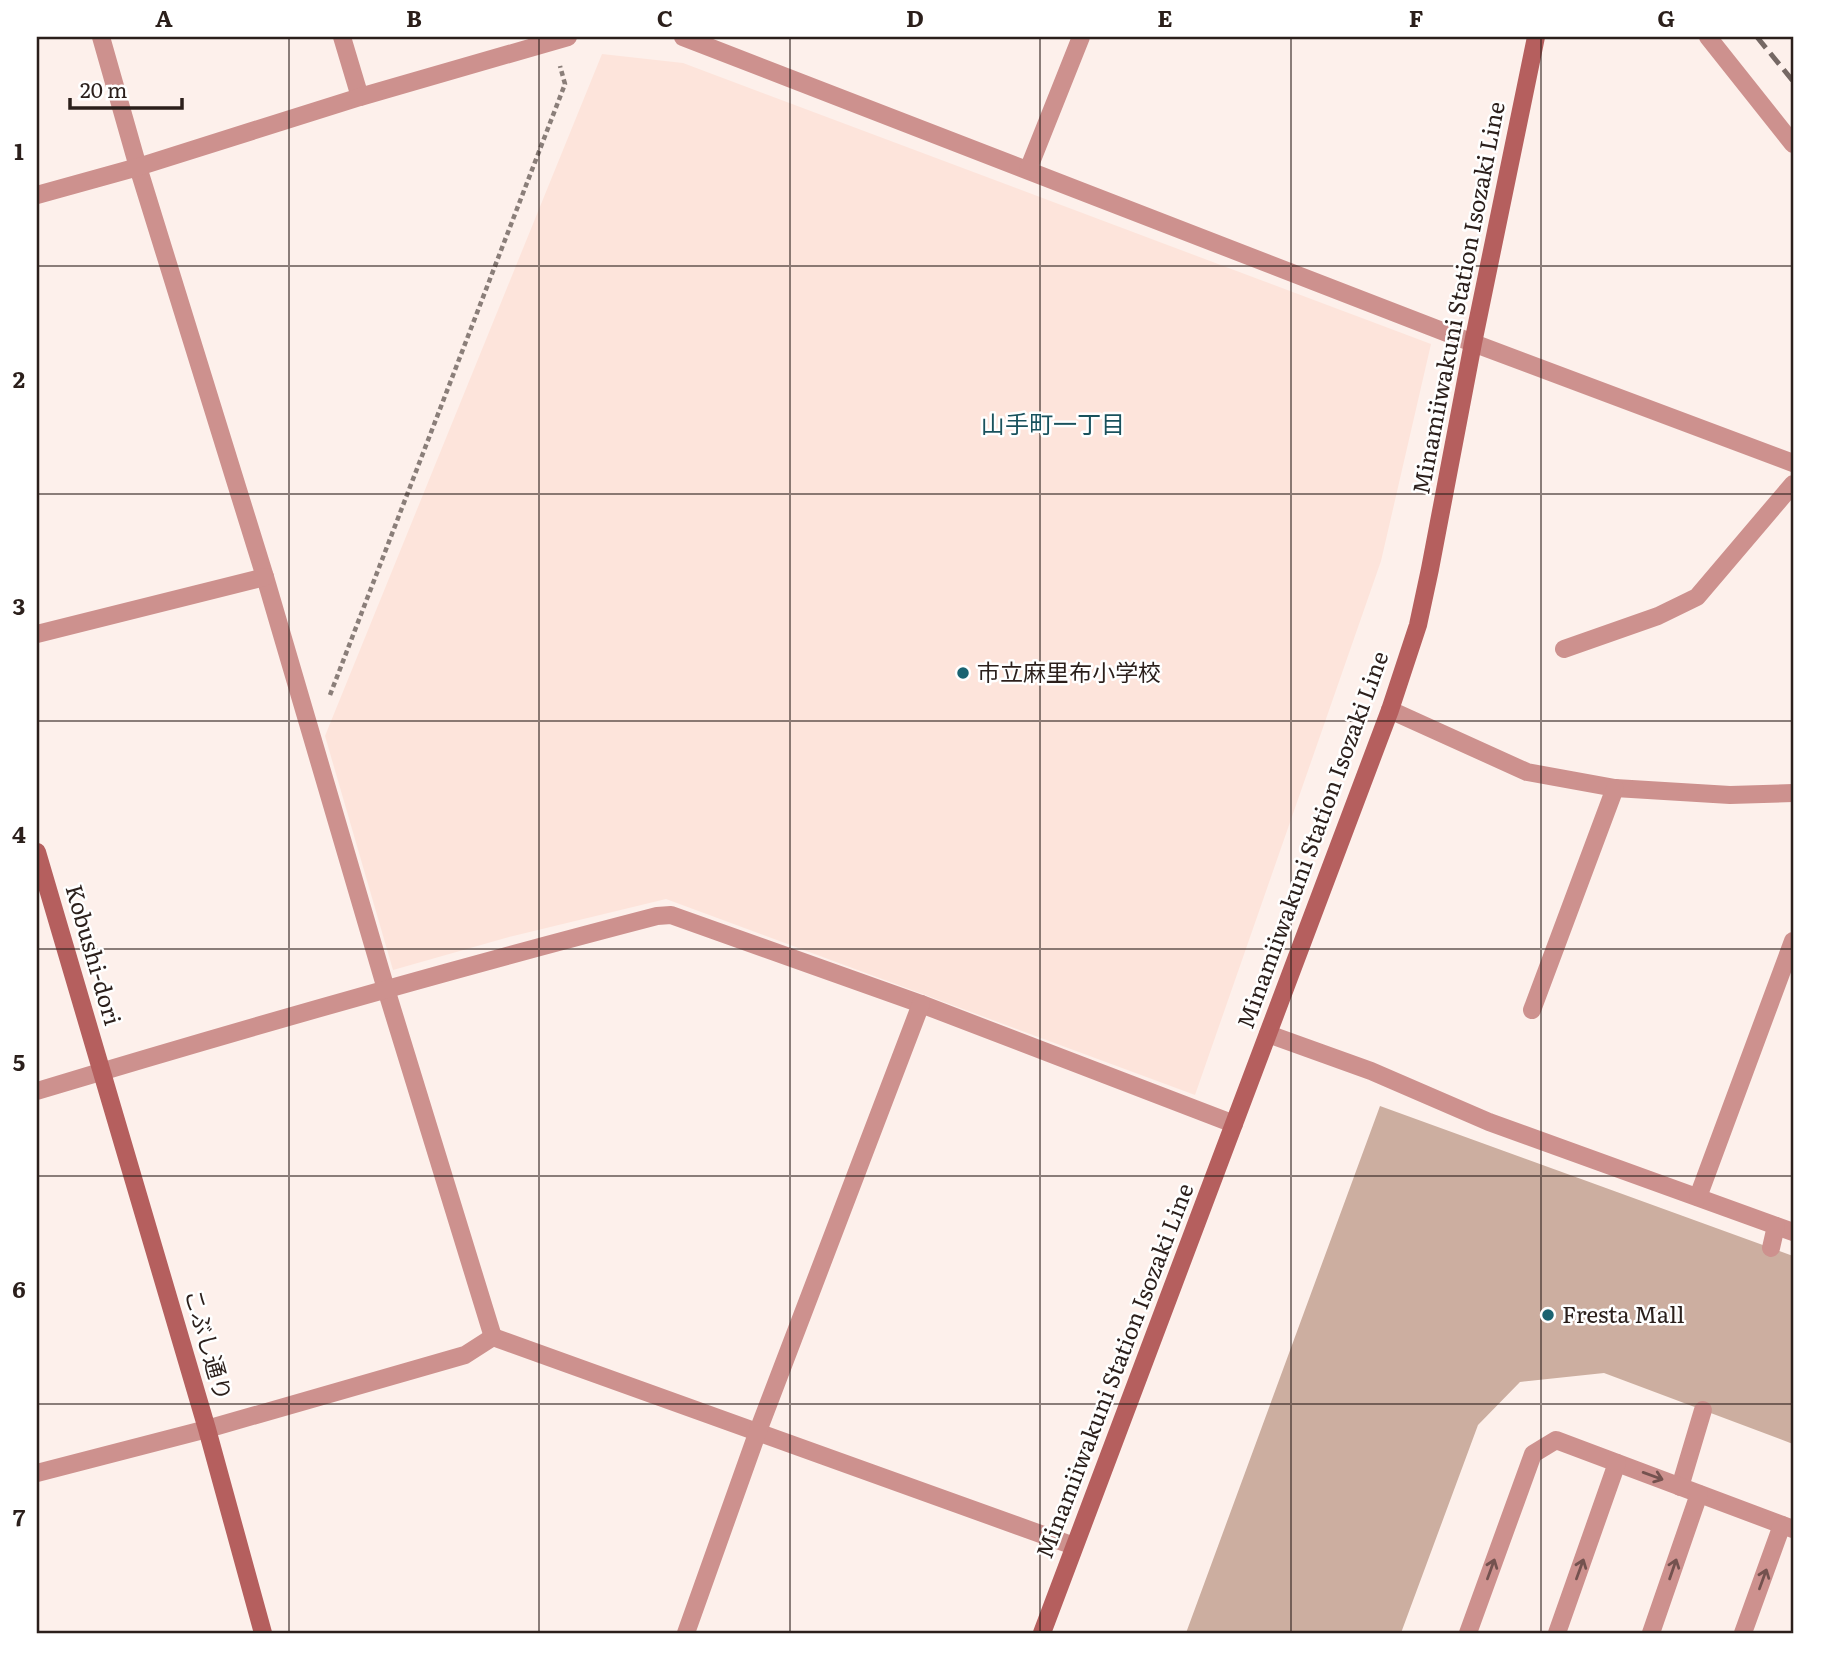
<svg xmlns="http://www.w3.org/2000/svg" width="1830" height="1670" font-family="Literata,'Noto Sans JP',serif">
  <style>
    .built { fill: #fde4db }
    .building { fill: #ccaea0 }
    .lines { fill: none; stroke-linecap: round; stroke-linejoin: round }
    .path { stroke: #8a7e79; stroke-width: 4.5; stroke-dasharray: 5 3.5; stroke-linecap: butt }
    .lane { stroke: #cd918e; stroke-width: 18 }
    .street { stroke: #cd918e; stroke-width: 18 }
    .secondary { stroke: #b55f5e; stroke-width: 18 }
    .rail { stroke: #756864; stroke-width: 5; stroke-dasharray: 14 7; stroke-linecap: butt }
    .oneway { stroke: #74524f }
    .grid { fill: none; stroke: #2b1f1b; stroke-width: 2; stroke-opacity: 0.55 }
    .poi-dot { fill: #1a6371; stroke: #fff; stroke-width: 2.5 }
    .labels { text-anchor: middle; stroke-width: 5; stroke-linejoin: round; paint-order: stroke }
    .street-label { font-size: 23px; fill: #2b1f1b; stroke: #fff }
    .poi-label { font-size: 23px; fill: #2b1f1b; stroke: #fff; text-anchor: start }
    .neighbourhood-label { font-size: 24px; fill: #19525d; stroke: #fff }
    .neatline { fill: none; stroke: #2b1f1b; stroke-width: 2.5 }
    .grid-label { font-size: 23px; text-anchor: middle; font-weight: bold; fill: #2b1f1b }
  </style>
  <rect width="100%" height="100%" fill="#fdf0eb"/>
  <polygon class="built" points="602,54 683,63 1431,344 1381,561 1195,1095 666,899 509,937 393,970 325,736"/>
  <polygon class="building" points="1380,1106 1793,1256 1793,1444 1604,1373 1520,1382 1478,1425 1401,1633 1186,1633"/>
  <g class="lines">
    <polyline class="path" points="330,695 565,84 560,66"/>
    <g class="lane">
      <polyline points="1268,1034 1371,1071 1489,1122 1793,1232"/>
      <polyline points="1771,1248 1776,1226"/>
      <polyline points="1680,1487 1703,1410"/>
      <polyline points="1468,1633 1533,1454 1556,1440 1793,1529"/>
      <polyline points="1557,1633 1617,1463"/>
      <polyline points="1651,1633 1699,1494"/>
      <polyline points="1743,1633 1782,1525"/>
    </g>
    <g class="street">
      <polyline points="101,37 138,167 265,577 386,989 493,1337"/>
      <polyline points="342,37 360,97"/>
      <polyline points="683,37 1473,343 1793,463"/>
      <polyline points="1708,37 1793,144"/>
      <polyline points="1028,170 1081,37"/>
      <polyline points="37,195 138,167 360,97 568,37"/>
      <polyline points="37,634 265,577"/>
      <polyline points="1564,649 1658,616 1697,597 1793,484"/>
      <polyline points="1390,710 1527,772 1615,788 1730,795 1793,793"/>
      <polyline points="1532,1010 1615,788"/>
      <path d="M37,1091C243,1029 449,970 657,916L671,915L921,1004L1234,1124"/>
      <polyline points="1698,1197 1793,941"/>
      <polyline points="37,1473 207,1429 465,1355 493,1337 1074,1546"/>
      <polyline points="686,1633 758,1431 921,1004"/>
    </g>
    <g class="secondary">
      <polyline points="37,852 207,1429 263,1633"/>
      <polyline points="1042,1633 1390,710 1418,625 1430,569 1473,343 1536,37"/>
    </g>
    <polyline class="rail" points="1757,37 1793,81"/>
  </g>
  <defs><path id="oneway-shaft" d="M-6 0H5M1.5-3L5.5 0L1.5 3" fill="none" stroke-width="1.6" stroke-linecap="round" stroke-linejoin="round" transform="scale(1.75)"/></defs>
  <g class="oneway">
    <use href="#oneway-shaft" transform="translate(1653 1476) rotate(20)"/>
    <use href="#oneway-shaft" transform="translate(1491 1569) rotate(-70)"/>
    <use href="#oneway-shaft" transform="translate(1580 1569) rotate(-70)"/>
    <use href="#oneway-shaft" transform="translate(1673 1569) rotate(-71)"/>
    <use href="#oneway-shaft" transform="translate(1763 1579) rotate(-70)"/>
  </g>
  <path class="grid" d="M289,37V1633M539,37V1633M790,37V1633M1040,37V1633M1291,37V1633M1541,37V1633M37,266H1793M37,494H1793M37,721H1793M37,949H1793M37,1176H1793M37,1404H1793"/>
  <g class="poi-dot">
    <circle cx="963" cy="673" r="7"/>
    <circle cx="1548" cy="1315" r="7"/>
  </g>
  <g class="labels">
    <g class="street-label">
      <text transform="translate(1459 298) rotate(-79)" y="8">Minamiiwakuni Station Isozaki Line</text>
      <text transform="translate(1313 840) rotate(-70)" y="8">Minamiiwakuni Station Isozaki Line</text>
      <text transform="translate(93 955) rotate(74)" y="8">Kobushi-dori</text>
      <text transform="translate(208 1345) rotate(74)" y="8">こぶし通り</text>
      <text transform="translate(1115 1371) rotate(-69)" y="8">Minamiiwakuni Station Isozaki Line</text>
    </g>
    <g class="poi-label">
      <text x="977" y="681">市立麻里布小学校</text>
      <text x="1562" y="1323">Fresta Mall</text>
    </g>
    <g class="neighbourhood-label">
      <text x="1053" y="433">山手町一丁目</text>
    </g>
  </g>
  <rect width="1830" height="1670" fill="none" stroke="#ffffff" stroke-width="77"/>
  <path d="M70 98v10h112v-10" fill="none" stroke="#2b1f1b" stroke-width="3.5"/>
  <text x="80" y="98" font-size="21" fill="#2b1f1b" stroke="#ffffff" stroke-width="5" paint-order="stroke">20 m</text>
  <rect x="38" y="38" width="1754" height="1594" class="neatline"/>
  <g class="grid-label">
    <text x="164" y="27">A</text>
    <text x="414" y="27">B</text>
    <text x="665" y="27">C</text>
    <text x="915" y="27">D</text>
    <text x="1165" y="27">E</text>
    <text x="1416" y="27">F</text>
    <text x="1666" y="27">G</text>
    <text x="19" y="160">1</text>
    <text x="19" y="388">2</text>
    <text x="19" y="615">3</text>
    <text x="19" y="843">4</text>
    <text x="19" y="1071">5</text>
    <text x="19" y="1298">6</text>
    <text x="19" y="1526">7</text>
  </g>
</svg>
